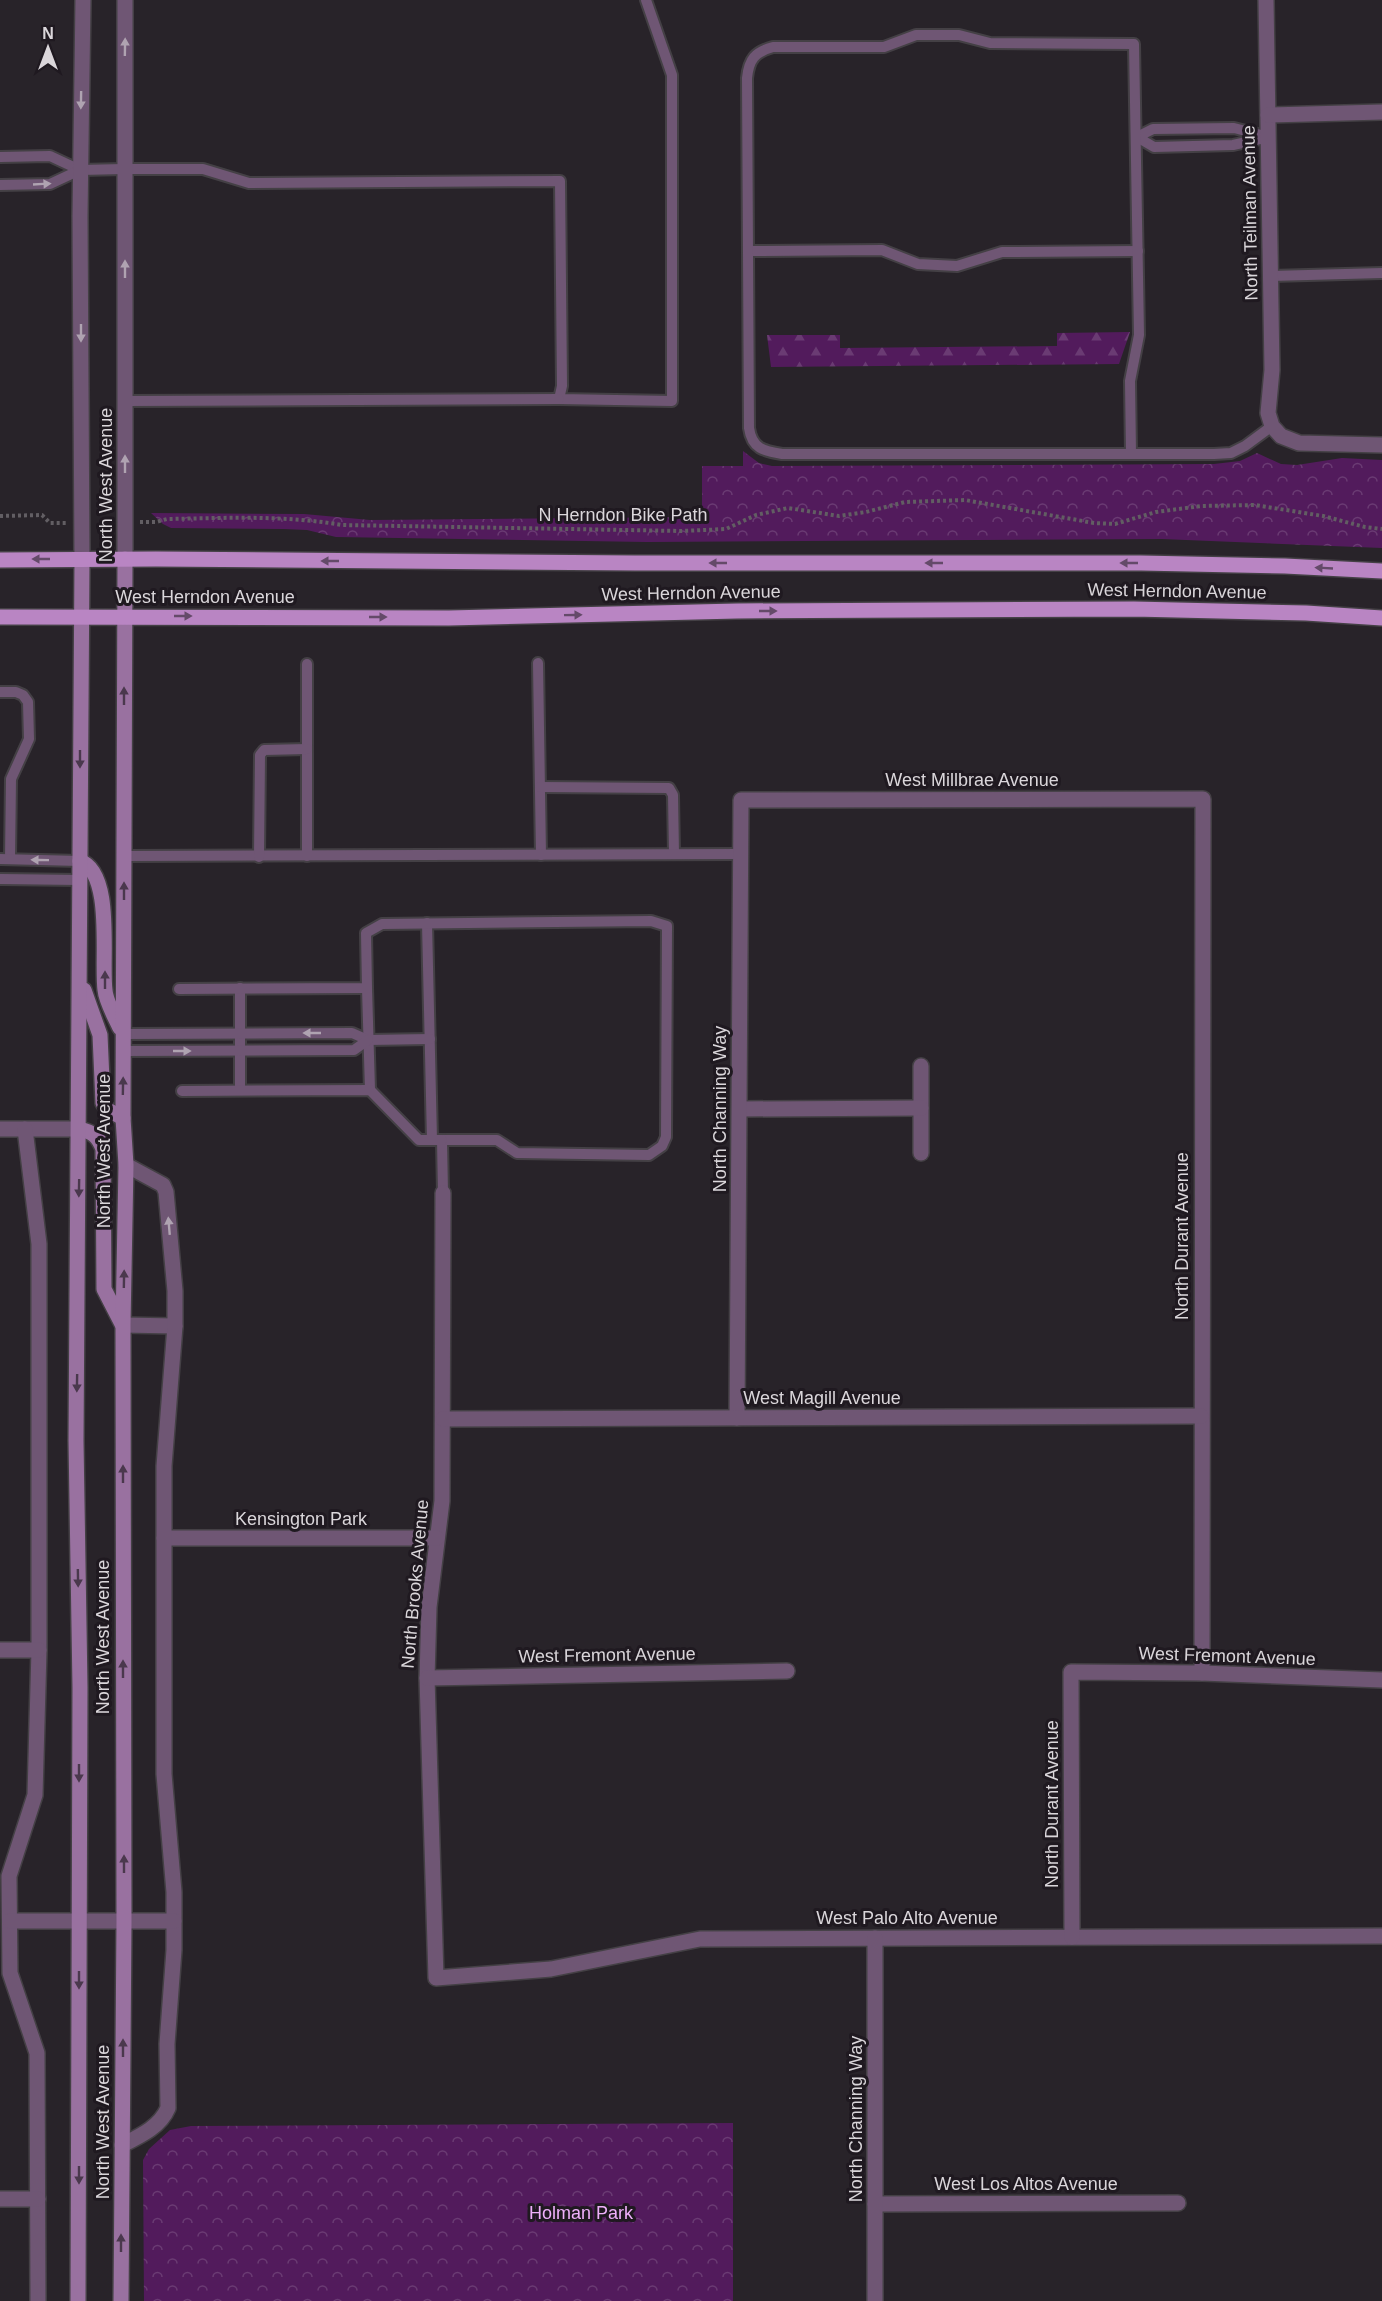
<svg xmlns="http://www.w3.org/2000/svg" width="1382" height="2301" font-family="Arial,sans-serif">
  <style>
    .forest { fill: url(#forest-firs) }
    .park { fill: url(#park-crowns) }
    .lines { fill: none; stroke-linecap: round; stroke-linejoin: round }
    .service-casing { stroke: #444045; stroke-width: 14 }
    .minor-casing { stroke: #444045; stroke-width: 18 }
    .tertiary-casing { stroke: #444045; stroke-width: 18 }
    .secondary-casing { stroke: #444045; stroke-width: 18 }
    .primary-casing { stroke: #444045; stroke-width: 18 }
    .path { stroke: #625e63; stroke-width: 4; stroke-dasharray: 3 3; stroke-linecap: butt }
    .service { stroke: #6f5674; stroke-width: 10 }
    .minor { stroke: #6f5674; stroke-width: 15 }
    .tertiary { stroke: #6f5674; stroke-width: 15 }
    .secondary { stroke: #9971a0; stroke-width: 15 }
    .primary { stroke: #b985c3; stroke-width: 15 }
    .oneway { fill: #afa3b1 }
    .oneway2 { fill: #644a69 }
    .oneway3 { fill: #4a384d }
    .labels { text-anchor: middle; stroke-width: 6; stroke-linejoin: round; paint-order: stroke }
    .street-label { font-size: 18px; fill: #dad6da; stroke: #1f1920 }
    .park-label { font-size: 18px; fill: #efb0fb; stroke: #1f1920 }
  </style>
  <defs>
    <pattern id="forest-firs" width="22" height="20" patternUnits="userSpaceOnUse" patternTransform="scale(1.5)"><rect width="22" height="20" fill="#521b5c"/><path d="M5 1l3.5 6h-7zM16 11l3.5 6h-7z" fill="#6a3b73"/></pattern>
    <pattern id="park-crowns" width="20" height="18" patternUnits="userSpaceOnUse" patternTransform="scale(1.5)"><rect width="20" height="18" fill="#521b5c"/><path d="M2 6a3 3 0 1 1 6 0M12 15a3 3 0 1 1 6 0" fill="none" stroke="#6a3b73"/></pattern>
  </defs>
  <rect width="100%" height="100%" fill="#282329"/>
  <polygon class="forest" points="1130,332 1119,364 771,367 767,335 840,335 840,348 1057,346 1057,333"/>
  <g class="park">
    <polygon points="743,451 759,463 772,466 1214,464 1240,461 1257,453 1281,464 1297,465 1342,458 1382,460 1382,548 1162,539 647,542 336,537 307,530 284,529 171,528 163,524 151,513 304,514 370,520 702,517 702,466 743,466"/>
    <polygon points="733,2123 733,2301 144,2301 143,2160 149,2149 170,2130 191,2126"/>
  </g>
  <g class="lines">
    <defs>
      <g id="service">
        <polygon points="1234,128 1269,137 1233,145 1154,147 1137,137 1153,129"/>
        <polyline points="0,157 50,156 80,170"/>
        <polyline points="0,185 50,184 80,170 124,169 203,169 249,183 560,181 562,386 559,399 672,401 672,75 646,0"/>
        <polyline points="748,251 882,250 918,264 957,266 1002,252 1138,251"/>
        <polyline points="1271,276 1382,273"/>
        <polyline points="125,401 559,399"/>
        <path d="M1131,454L1130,381L1139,335L1134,44L990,43L959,35H916L884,47H773C755,52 749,59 747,78L749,428C752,449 764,451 782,454H1214L1231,453L1245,446L1272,426"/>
        <polyline points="538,663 541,855"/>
        <polyline points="0,692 16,692 23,695 28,702 29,739 11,779 10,859"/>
        <polyline points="540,787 669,788 673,795 674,854"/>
        <polyline points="124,856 741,854"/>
        <polyline points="307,856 307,664"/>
        <polyline points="259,857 260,755 264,750 307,749"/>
        <polyline points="0,859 80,861"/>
        <polyline points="0,879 80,880"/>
        <polyline points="427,923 432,1140"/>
        <polyline points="240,988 240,1090"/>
        <polyline points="367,988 370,1090"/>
        <polyline points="179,989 367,988 366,933 382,924 651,921 667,926 666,1137 662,1146 649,1155 517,1153 497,1140 442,1140 443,1193"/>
        <polyline points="123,1034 352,1033 368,1040 430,1039"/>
        <polyline points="123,1051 354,1050 368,1040"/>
        <polyline points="182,1091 370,1090 419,1140 442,1140"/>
      </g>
      <g id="minor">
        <polyline points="1266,0 1272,370 1268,413 1272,426 1281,436 1299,443 1382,445"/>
        <polyline points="1268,115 1382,112"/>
        <polyline points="921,1066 921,1153"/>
        <polyline points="740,1109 921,1108"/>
        <polyline points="0,1129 79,1129"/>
        <polyline points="25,1129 39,1244 39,1650 35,1795 9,1876 10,1973 37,2053 38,2301"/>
        <polyline points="443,1193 442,1501 429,1607 427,1678 436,1978 551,1969 700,1939 1382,1936"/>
        <polyline points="123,1325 175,1326"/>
        <polyline points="737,1418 741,800 1203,799 1202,1673"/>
        <polyline points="443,1419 1201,1416"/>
        <polyline points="164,1538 437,1538"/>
        <polyline points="0,1650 39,1650"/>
        <polyline points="427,1678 787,1671"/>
        <polyline points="1072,1937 1071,1672 1202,1673 1382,1680"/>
        <path d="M122,2145C140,2136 160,2127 168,2108L167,2044L174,1950V1892L164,1774V1466L175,1326V1291L166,1192L163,1185L126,1165"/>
        <polyline points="0,2199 38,2199"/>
        <polyline points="875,2204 1178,2203"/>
        <polyline points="875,2301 875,1938"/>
      </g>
      <g id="tertiary">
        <polyline points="125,559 125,0"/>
        <polyline points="82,560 80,216 83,0"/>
        <polyline points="10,1921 174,1921"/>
      </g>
      <g id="secondary">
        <path d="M80,861C114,873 101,960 105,990C106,1002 115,1017 120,1028"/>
        <polyline points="84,990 100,1035 103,1103 108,1110 123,1118"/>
        <path d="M79,1129C93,1132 98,1136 103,1149L104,1289L122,1324"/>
        <polyline points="78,2301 80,1687 76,1441 82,560"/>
        <polyline points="121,2301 124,1922 123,1325 126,1165 123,1118 125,559"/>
      </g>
      <g id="primary">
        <polyline points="0,560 156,559 635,563 1141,563 1285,566 1382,571"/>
        <polyline points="0,617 449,618 737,611 1134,609 1306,613 1382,618"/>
      </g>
    </defs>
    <use href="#service" class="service-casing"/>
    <use href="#minor" class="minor-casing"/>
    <use href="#tertiary" class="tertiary-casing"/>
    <use href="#secondary" class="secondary-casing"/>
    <use href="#primary" class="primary-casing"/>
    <g class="path">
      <polyline points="0,516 42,515 50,523 66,523"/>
      <path d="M140,522H156L167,519C225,518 284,515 342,525L682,531L726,529L756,515L788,508L839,516L866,512L905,502L965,500L1094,523L1115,524L1156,512L1201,506L1255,505L1323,516L1365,527L1382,529"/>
    </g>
    <use href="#service" class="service"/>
    <use href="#minor" class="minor"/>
    <use href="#tertiary" class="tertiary"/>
    <use href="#secondary" class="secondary"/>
    <use href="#primary" class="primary"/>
  </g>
  <defs><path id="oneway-solid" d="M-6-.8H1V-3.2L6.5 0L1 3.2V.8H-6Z" transform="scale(1.5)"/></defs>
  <g class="oneway">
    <use href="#oneway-solid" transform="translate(125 47) rotate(-89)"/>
    <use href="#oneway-solid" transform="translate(81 100) rotate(91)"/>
    <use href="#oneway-solid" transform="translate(42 184) rotate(-3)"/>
    <use href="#oneway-solid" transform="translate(125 269) rotate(-90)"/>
    <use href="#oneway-solid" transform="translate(81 333) rotate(90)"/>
    <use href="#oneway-solid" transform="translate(125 464) rotate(-90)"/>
    <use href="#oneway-solid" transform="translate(40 860) rotate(-179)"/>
    <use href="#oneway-solid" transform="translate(312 1033) rotate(180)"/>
    <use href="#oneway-solid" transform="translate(182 1051)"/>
    <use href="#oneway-solid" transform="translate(169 1226) rotate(-95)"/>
  </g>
  <g class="oneway2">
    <use href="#oneway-solid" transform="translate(41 559) rotate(180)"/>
    <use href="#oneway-solid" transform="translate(330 561) rotate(-180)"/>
    <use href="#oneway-solid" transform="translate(718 563) rotate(180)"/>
    <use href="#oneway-solid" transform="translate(934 563) rotate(180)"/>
    <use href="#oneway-solid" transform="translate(1129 563) rotate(180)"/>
    <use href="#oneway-solid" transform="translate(1324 568) rotate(-177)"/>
    <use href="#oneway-solid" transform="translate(768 611)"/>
    <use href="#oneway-solid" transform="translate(573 615) rotate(-1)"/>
    <use href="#oneway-solid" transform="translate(183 616)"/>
    <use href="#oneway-solid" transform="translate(378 617)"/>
  </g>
  <g class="oneway3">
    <use href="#oneway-solid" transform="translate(124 696) rotate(-90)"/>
    <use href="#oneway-solid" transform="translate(80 759) rotate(90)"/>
    <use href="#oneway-solid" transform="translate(124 891) rotate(-90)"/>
    <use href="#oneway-solid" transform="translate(105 980) rotate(-90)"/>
    <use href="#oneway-solid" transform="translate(123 1086) rotate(-89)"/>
    <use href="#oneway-solid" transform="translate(79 1188) rotate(91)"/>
    <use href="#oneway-solid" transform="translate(124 1279) rotate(-89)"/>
    <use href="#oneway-solid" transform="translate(77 1383) rotate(91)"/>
    <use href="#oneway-solid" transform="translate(123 1474) rotate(-90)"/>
    <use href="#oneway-solid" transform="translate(78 1578) rotate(89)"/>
    <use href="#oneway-solid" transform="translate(123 1669) rotate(-90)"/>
    <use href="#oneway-solid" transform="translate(79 1773) rotate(90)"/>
    <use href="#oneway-solid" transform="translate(124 1864) rotate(-90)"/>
    <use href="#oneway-solid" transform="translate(79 1980) rotate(90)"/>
    <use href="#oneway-solid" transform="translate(123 2048) rotate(-90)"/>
    <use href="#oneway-solid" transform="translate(79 2175) rotate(90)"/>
    <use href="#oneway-solid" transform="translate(121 2243) rotate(-90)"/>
  </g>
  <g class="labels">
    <g class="street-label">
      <text transform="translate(1250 213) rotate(-91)" y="6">North Teilman Avenue</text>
      <text transform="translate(106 485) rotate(-90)" y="6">North West Avenue</text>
      <text x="623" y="521">N Herndon Bike Path</text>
      <text transform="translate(1177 591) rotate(1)" y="6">West Herndon Avenue</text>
      <text transform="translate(691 593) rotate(-1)" y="6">West Herndon Avenue</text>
      <text x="205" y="603">West Herndon Avenue</text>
      <text x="972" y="786">West Millbrae Avenue</text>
      <text transform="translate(720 1109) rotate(-90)" y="6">North Channing Way</text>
      <text transform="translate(104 1151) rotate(-90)" y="6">North West Avenue</text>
      <text transform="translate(1182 1236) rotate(-90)" y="6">North Durant Avenue</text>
      <text x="822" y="1404">West Magill Avenue</text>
      <text x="301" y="1525">Kensington Park</text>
      <text transform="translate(415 1584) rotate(-85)" y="6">North Brooks Avenue</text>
      <text transform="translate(103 1637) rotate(-90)" y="6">North West Avenue</text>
      <text transform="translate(607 1655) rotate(-1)" y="6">West Fremont Avenue</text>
      <text transform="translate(1227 1656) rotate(2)" y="6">West Fremont Avenue</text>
      <text transform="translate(1052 1804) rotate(-90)" y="6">North Durant Avenue</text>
      <text x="907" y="1924">West Palo Alto Avenue</text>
      <text transform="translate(856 2119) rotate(-90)" y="6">North Channing Way</text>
      <text transform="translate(103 2122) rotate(-90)" y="6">North West Avenue</text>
      <text x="1026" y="2190">West Los Altos Avenue</text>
    </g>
    <g class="park-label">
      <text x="581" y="2219">Holman Park</text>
    </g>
  </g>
  <g transform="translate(48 48)" stroke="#1f1920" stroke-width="4.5" paint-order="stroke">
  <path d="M0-4.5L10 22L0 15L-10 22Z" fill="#dad6da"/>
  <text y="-9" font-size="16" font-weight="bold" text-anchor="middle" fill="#dad6da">N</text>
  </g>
</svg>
